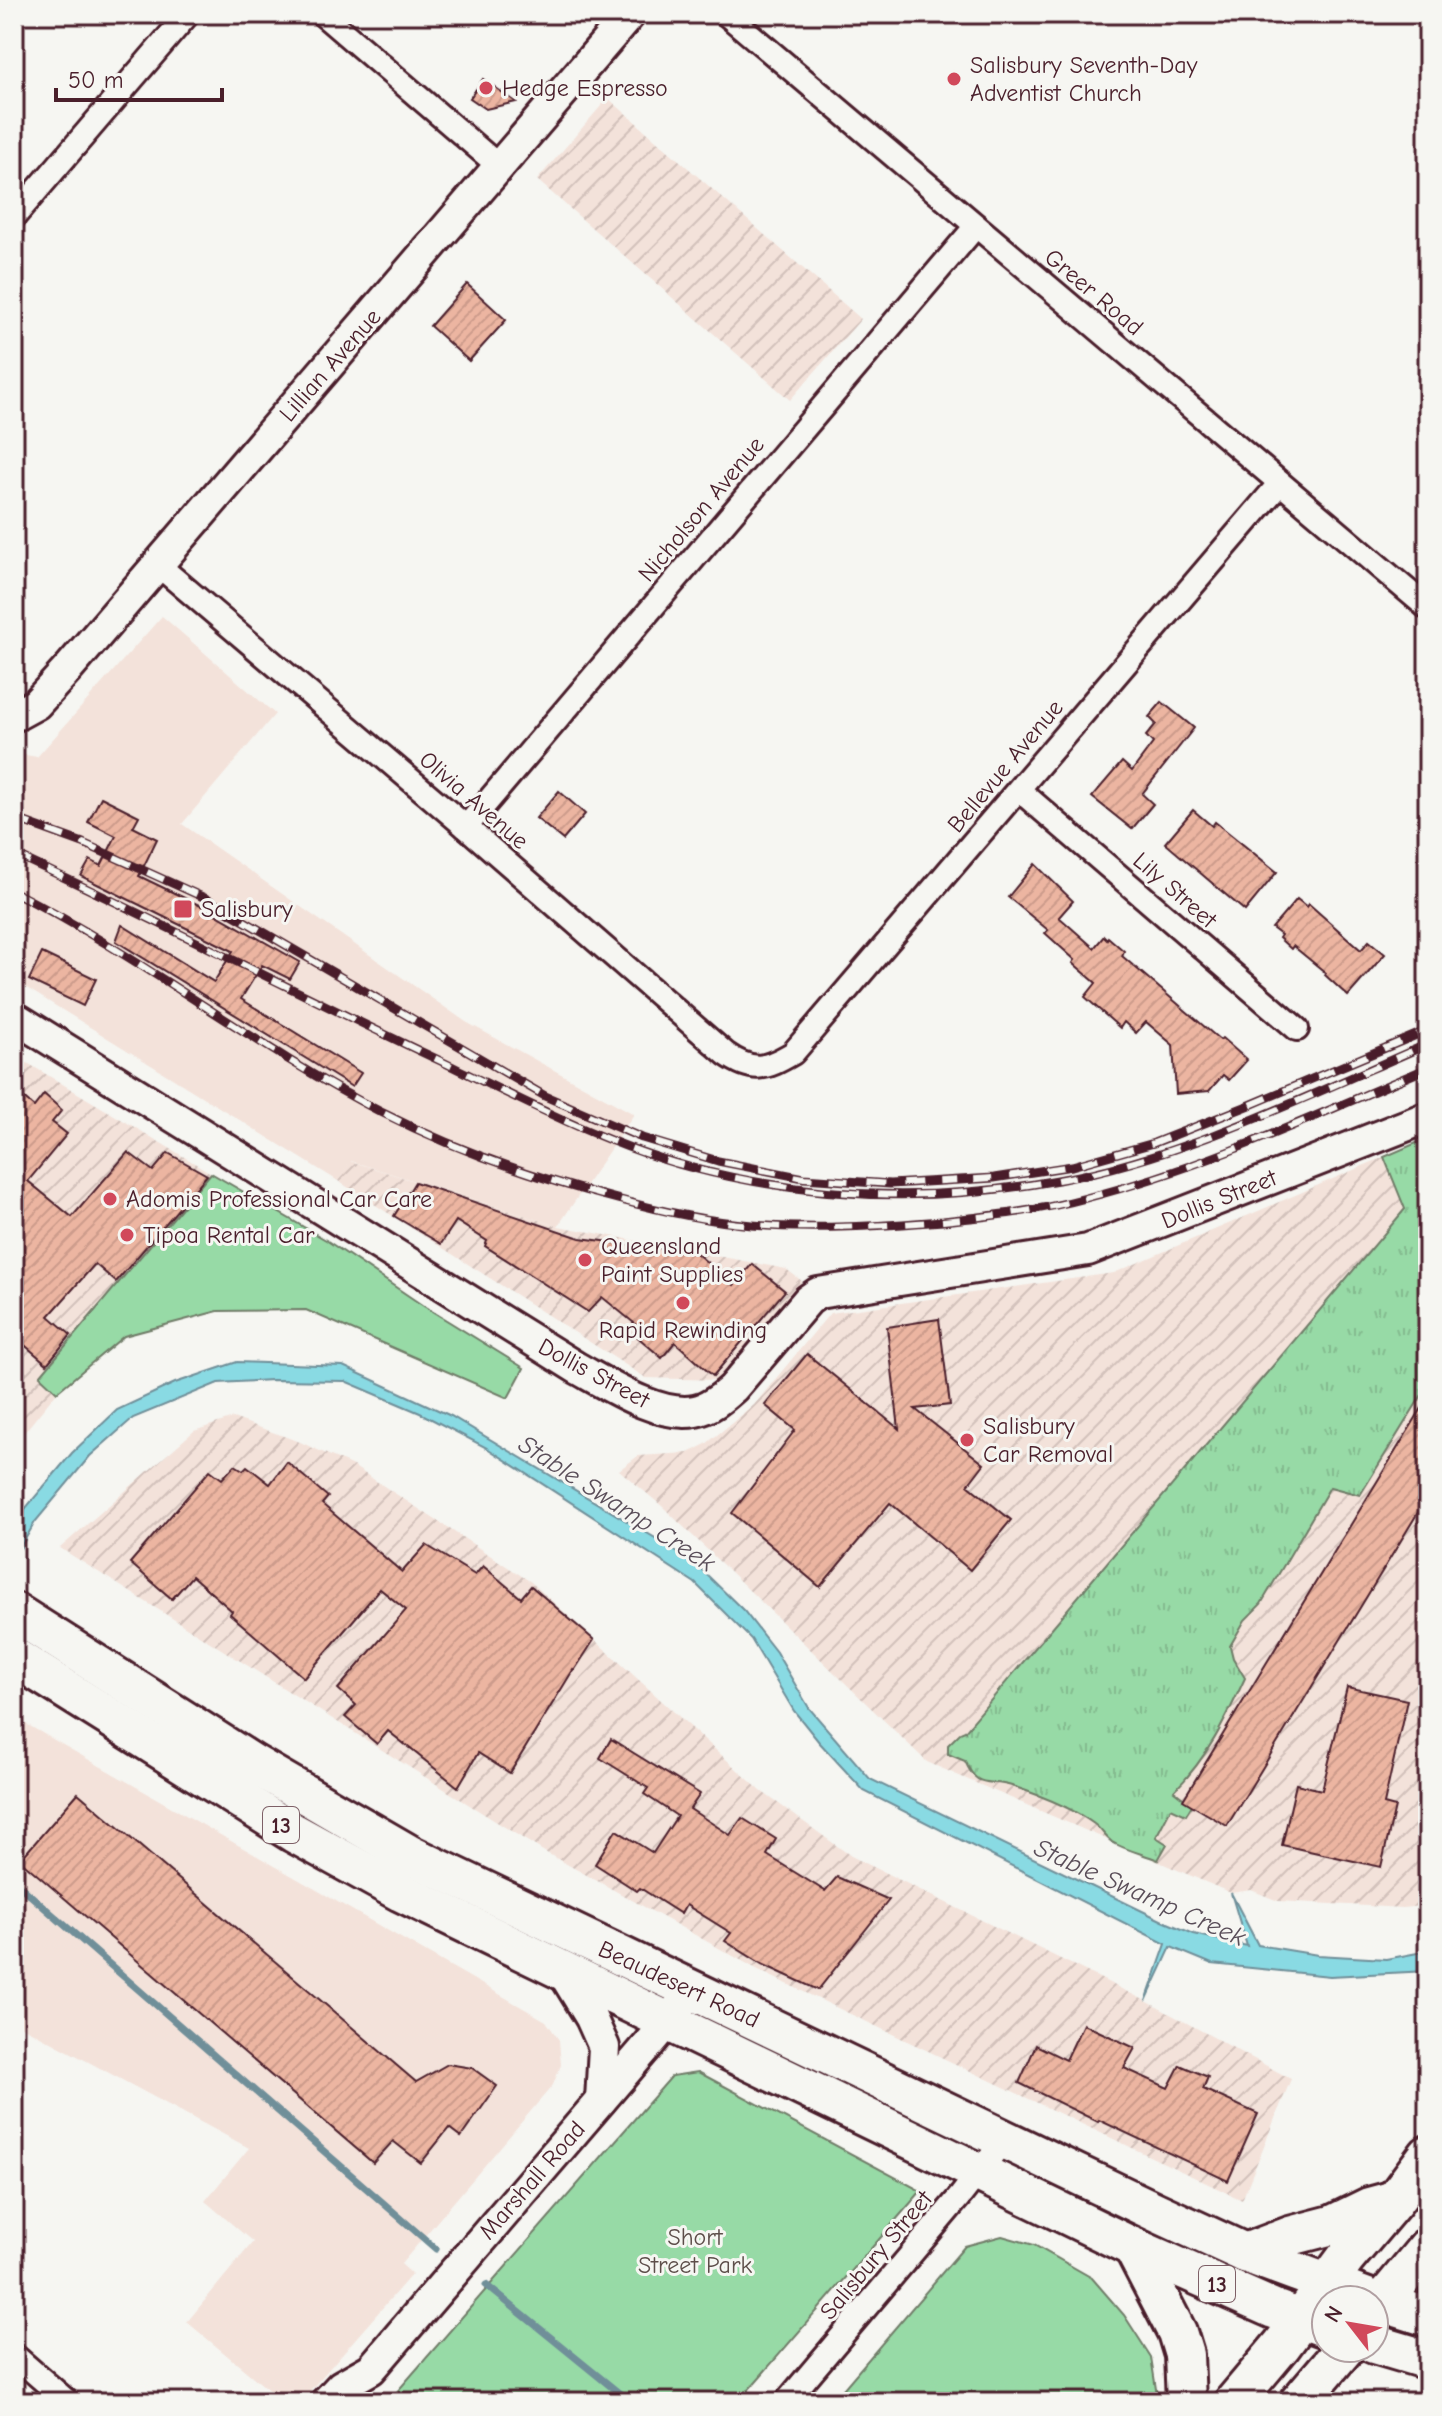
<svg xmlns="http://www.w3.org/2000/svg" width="1442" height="2416" font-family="'Comic Neue',sans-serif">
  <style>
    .built { fill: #f3e2da }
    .industrial { fill: url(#industrial-furrows) }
    .grass { fill: url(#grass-tufts); stroke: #707c68; stroke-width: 2 }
    .green { fill: #97daa6; stroke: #707c68; stroke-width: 2 }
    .water { fill: #89dae3; stroke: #708f99; stroke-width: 2 }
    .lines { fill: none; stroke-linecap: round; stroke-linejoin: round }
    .stream { stroke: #708f99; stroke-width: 7 }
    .building { fill: url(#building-hatch); stroke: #4a1f2b; stroke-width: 2 }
    .street-casing { stroke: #4a1f2b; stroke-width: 28 }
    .secondary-casing { stroke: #4a1f2b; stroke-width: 36 }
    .highway-casing { stroke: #4a1f2b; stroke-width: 44 }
    .street { stroke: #f6f6f2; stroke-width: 22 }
    .secondary { stroke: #f6f6f2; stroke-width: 30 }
    .highway { stroke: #f6f6f2; stroke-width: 38 }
    .rail-casing { stroke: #4a1f2b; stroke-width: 9 }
    .rail { stroke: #f6f6f2; stroke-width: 6; stroke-dasharray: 18; stroke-linecap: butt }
    .poi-dot { fill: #d1495b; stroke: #f6f6f2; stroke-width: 3 }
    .labels { text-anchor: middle; stroke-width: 6; stroke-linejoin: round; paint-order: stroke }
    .shield { fill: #f6f6f2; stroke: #7e6067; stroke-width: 2 }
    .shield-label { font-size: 22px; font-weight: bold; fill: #4a1f2b }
    .poi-label { font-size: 24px; fill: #4a1f2b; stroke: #f6f6f2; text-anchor: start }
    .street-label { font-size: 24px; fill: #4a1f2b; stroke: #f6f6f2 }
    .park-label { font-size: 24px; fill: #5d4e4a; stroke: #f6f6f2 }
    .water-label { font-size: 26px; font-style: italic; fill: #5a4e59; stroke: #f6f6f2 }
  </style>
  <defs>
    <pattern id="industrial-furrows" width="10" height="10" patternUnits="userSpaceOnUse" patternTransform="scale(2)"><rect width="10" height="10" fill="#f3e2da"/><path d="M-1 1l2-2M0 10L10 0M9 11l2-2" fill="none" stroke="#d2c1bb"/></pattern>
    <pattern id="grass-tufts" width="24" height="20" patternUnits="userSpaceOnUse" patternTransform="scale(2)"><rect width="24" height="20" fill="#97daa6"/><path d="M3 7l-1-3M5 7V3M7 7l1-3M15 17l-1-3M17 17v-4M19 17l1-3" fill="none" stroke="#84bb8f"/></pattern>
    <pattern id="building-hatch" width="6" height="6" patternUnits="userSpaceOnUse" patternTransform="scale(2)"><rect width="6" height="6" fill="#ecb5a1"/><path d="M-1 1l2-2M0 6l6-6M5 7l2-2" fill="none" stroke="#cc9b8b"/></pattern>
  </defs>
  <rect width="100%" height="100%" fill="#f6f6f2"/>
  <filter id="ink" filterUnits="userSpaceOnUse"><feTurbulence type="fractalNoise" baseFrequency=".0125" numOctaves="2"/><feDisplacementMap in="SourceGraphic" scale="16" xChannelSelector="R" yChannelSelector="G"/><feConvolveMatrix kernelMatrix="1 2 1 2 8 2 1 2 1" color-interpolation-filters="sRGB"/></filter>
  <g filter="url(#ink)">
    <g class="built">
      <polygon points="162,616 275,714 182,824 466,1022 634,1114 558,1226 351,1161 338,1181 14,980 14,753 37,757"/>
      <polygon points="14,1717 546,2021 559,2040 561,2065 553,2085 401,2264 412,2274 300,2402 283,2402 187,2322 253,2242 205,2201 249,2148 14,2022"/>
    </g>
    <g class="industrial">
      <polygon points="608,98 861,319 790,400 537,180"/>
      <polygon points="14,1055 211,1173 40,1376 57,1392 14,1445"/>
      <polygon points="1428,1138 1428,1905 1403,1908 1278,1901 1251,1890 1231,1893 927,1762 663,1507 619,1470 638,1456 688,1453 706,1444 754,1405 830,1313 1114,1273"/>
      <polygon points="350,1161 558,1226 786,1269 802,1281 717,1380 646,1378 338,1181"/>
      <polygon points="233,1418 300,1442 353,1466 531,1582 761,1791 851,1856 1146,2001 1291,2079 1242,2200 764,1973 543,1851 60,1548 194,1431"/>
    </g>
    <path class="grass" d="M1428,1138V1385L1360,1495L1330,1487L1261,1604L1245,1620L1230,1646L1233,1658L1245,1678C1226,1719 1207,1759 1174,1791L1192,1805L1186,1815L1171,1808L1156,1837L1167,1844L1158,1860C1144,1854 1125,1850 1112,1842C1105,1837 1101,1829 1094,1824C1074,1809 1039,1795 1015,1787C987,1777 979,1792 965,1761L948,1754V1745L960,1733L965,1731L1405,1209L1384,1157Z"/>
    <g class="green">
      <polygon points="211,1173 326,1240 422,1305 524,1368 508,1398 306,1310 218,1311 124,1336 57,1392 40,1376"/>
      <polygon points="698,2072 921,2191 738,2402 388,2402 672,2076"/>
      <polygon points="1002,2236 1034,2245 1092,2278 1124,2315 1151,2357 1158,2402 832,2402 965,2246"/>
    </g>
    <polygon class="water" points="237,1362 343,1366 451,1416 662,1542 701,1569 744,1611 776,1652 809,1708 870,1779 1163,1921 1194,1934 1247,1946 1231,1893 1258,1945 1318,1955 1386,1959 1428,1951 1428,1971 1330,1976 1212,1964 1171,1947 1146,2001 1166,1944 864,1791 819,1742 794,1711 751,1639 695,1583 487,1448 420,1413 345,1381 272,1380 218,1383 133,1418 90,1456 35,1522 14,1559 14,1522 72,1453 117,1410 175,1383"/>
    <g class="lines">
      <g class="stream">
        <polyline points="14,1881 436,2249"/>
        <polyline points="486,2285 630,2402"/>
      </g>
    </g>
    <g class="building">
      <polygon points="483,79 516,102 486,109 470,98"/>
      <polygon points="467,284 506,320 469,361 430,326"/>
      <polygon points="1162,702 1194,728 1142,794 1153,804 1132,829 1092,797 1122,762 1132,771 1153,743 1146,736 1156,724 1149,717"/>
      <polygon points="559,791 585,814 563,840 536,818"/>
      <polygon points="101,797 139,816 133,827 157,839 139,876 201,906 300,962 290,979 262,965 241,999 361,1073 352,1087 116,941 122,925 214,982 233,951 81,876 90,860 101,866 116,836 88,822"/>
      <polygon points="1193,810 1212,826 1215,822 1277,872 1245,911 1165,843"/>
      <polygon points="1035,864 1073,901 1059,917 1094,948 1104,936 1107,939 1108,937 1124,951 1122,956 1220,1040 1222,1038 1247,1060 1229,1080 1223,1075 1209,1091 1176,1094 1173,1045 1146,1022 1136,1033 1124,1022 1120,1028 1085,997 1096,983 1073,963 1075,960 1045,933 1048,930 1008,897"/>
      <polygon points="1297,899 1307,907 1309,904 1361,950 1369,941 1385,954 1348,996 1325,975 1326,973 1293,946 1291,949 1279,938 1281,935 1272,928"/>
      <polygon points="42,953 96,979 83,1006 29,980"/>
      <polygon points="14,1090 34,1107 44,1094 62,1110 52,1122 67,1134 28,1181 72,1217 128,1152 153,1171 168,1153 207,1175 116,1282 95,1264 49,1316 71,1335 47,1364 14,1336"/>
      <polygon points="415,1182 580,1238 696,1253 734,1285 752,1264 785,1291 713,1376 675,1342 662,1358 633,1333 639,1327 602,1297 588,1312 485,1246 487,1241 456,1221 441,1244 394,1216"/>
      <polygon points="939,1319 950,1405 915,1409 984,1464 968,1485 1011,1520 970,1570 890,1503 820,1587 732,1513 795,1430 765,1405 807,1354 899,1429 887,1327"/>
      <polygon points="1428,1398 1428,1496 1227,1826 1183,1800"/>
      <polygon points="287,1462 328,1497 322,1504 402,1572 426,1545 475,1575 483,1566 521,1598 531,1586 594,1640 574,1671 573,1670 510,1773 478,1753 458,1787 388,1731 377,1744 345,1717 356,1705 338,1689 406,1610 380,1589 304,1678 230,1614 232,1611 192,1576 172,1599 130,1563 210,1470 222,1479 235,1465 243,1470 247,1466 270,1484"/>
      <polygon points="1347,1687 1407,1700 1384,1804 1395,1807 1381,1867 1282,1845 1296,1784 1322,1790"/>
      <polygon points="611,1739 700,1794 690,1809 730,1835 742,1818 776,1839 767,1855 825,1891 837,1877 889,1900 818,1990 762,1964 725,1941 731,1933 686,1905 681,1914 640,1888 637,1891 595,1864 616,1830 653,1853 677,1816 644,1794 648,1788 600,1758"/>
      <polygon points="78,1793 416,2082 448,2064 472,2068 497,2086 461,2137 449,2128 421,2163 393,2141 373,2163 20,1860"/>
      <polygon points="1083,2024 1135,2048 1124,2068 1168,2088 1180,2065 1208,2077 1203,2089 1258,2114 1228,2181 1099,2120 1098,2122 1019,2083 1036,2045 1066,2060"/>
    </g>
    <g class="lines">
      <defs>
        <g id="street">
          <polyline points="322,14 500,167"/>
          <polyline points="726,14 1428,608"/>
          <polyline points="14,217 188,14"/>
          <path d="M158,565L466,827L726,1054C753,1073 766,1069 793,1053L1280,483"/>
          <polyline points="1019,790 1297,1029"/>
          <polyline points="466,827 976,226"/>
          <polyline points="14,2355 68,2402"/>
          <polyline points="786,2402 961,2195 1004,2140"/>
        </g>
        <g id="secondary">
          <polyline points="14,716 36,704 69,668 630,14"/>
          <path d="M14,1017L577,1368C608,1385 659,1418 695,1411C710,1408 722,1398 733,1388L808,1300L818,1293L1088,1250L1428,1117"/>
          <polyline points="561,1969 591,2018 604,2047 601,2100"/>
          <polyline points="326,2402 341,2386 371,2369 656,2036 692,1990"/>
        </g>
        <g id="highway">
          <polyline points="14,1612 253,1764 410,1855 1156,2212 1245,2253 1373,2300"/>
          <polyline points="14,1657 294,1833 401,1892 1133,2247 1274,2309 1326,2328"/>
          <polyline points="1133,2247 1177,2332 1184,2355 1186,2402"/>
          <polyline points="1245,2253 1290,2236 1332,2225 1369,2207 1391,2201"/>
          <polyline points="1374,2300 1428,2317"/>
          <polyline points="1374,2312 1428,2247"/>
          <polyline points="1374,2344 1428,2360"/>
          <polyline points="1234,2402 1282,2345 1346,2258 1394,2201 1428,2155"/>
          <polyline points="1299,2402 1345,2348"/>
        </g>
      </defs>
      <use href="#street" class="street-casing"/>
      <use href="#secondary" class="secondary-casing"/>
      <use href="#highway" class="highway-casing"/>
      <use href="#street" class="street"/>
      <use href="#secondary" class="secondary"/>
      <use href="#highway" class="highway"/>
      <defs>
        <g id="rail">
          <polyline points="14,818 83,843 205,898 545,1096 642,1138 718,1161 804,1178 890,1184 994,1178 1072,1166 1154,1143 1250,1105 1428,1030"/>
          <path d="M14,854C159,921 300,995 445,1063C524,1101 604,1144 689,1167C810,1199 935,1203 1058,1180C1182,1158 1312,1094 1428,1044"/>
          <path d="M14,892C141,956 254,1047 381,1112C456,1150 535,1178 617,1199C661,1211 706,1221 752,1225C815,1230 880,1226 943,1221C991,1216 1039,1211 1086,1198C1204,1168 1316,1115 1428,1068"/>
        </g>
      </defs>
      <use href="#rail" class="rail-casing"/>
      <use href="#rail" class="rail"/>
    </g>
  </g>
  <g class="poi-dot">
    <circle cx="954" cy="79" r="8"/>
    <circle cx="486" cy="88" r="8"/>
    <rect x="173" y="899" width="20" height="20" rx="4"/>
    <circle cx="110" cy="1199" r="8"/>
    <circle cx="127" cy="1235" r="8"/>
    <circle cx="585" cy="1260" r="8"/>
    <circle cx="683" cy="1303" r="8"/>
    <circle cx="967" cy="1440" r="8"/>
  </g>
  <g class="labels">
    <g class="shield">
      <rect x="263" y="1807" width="36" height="36" rx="6"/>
      <rect x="1199" y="2266" width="36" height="36" rx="6"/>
    </g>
    <g class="shield-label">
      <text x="281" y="1833">13</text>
      <text x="1217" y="2292">13</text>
    </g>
    <g class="poi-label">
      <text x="970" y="73">Salisbury Seventh-Day<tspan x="970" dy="28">Adventist Church</tspan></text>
      <text x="502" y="96">Hedge Espresso</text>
      <text x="201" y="917">Salisbury</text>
      <text x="126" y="1207">Adomis Professional Car Care</text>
      <text x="143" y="1243">Tipoa Rental Car</text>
      <text x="601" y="1254">Queensland<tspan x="601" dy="28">Paint Supplies</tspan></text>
      <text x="683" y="1338" text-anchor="middle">Rapid Rewinding</text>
      <text x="983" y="1434">Salisbury<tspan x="983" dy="28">Car Removal</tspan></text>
    </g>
    <g class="street-label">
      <text transform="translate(1094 292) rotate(40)" y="8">Greer Road</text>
      <text transform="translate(330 365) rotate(-49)" y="8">Lillian Avenue</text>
      <text transform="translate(701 509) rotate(-50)" y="8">Nicholson Avenue</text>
      <text transform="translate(1005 766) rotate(-50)" y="8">Bellevue Avenue</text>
      <text transform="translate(474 800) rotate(41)" y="8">Olivia Avenue</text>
      <text transform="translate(1175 890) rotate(41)" y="8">Lily Street</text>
      <text transform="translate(1219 1199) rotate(-22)" y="8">Dollis Street</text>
      <text transform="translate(594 1373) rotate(28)" y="8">Dollis Street</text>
      <text transform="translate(679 1984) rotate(25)" y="8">Beaudesert Road</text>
      <text transform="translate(532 2180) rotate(-49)" y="8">Marshall Road</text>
      <text transform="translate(876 2255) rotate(-50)" y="8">Salisbury Street</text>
    </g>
    <g class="park-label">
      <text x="695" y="2245">Short<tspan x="695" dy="28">Street Park</tspan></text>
    </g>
    <g class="water-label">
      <text transform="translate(617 1503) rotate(33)" y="9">Stable Swamp Creek</text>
      <text transform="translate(1140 1892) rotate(24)" y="9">Stable Swamp Creek</text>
    </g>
  </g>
  <rect width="1442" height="2416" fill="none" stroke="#f6f6f2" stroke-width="48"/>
  <rect x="24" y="24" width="1394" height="2368" fill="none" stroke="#4a1f2b" stroke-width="3" filter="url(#ink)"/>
  <g transform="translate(1350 2324) rotate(301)"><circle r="38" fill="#f6f6f2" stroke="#b1a0a2" stroke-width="2"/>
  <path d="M0-6L14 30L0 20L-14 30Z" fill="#d1495b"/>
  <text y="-12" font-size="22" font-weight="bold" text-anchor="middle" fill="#4a1f2b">N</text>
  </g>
  <path d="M56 88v12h166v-12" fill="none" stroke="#4a1f2b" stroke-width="4"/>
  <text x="68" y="88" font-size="24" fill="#4a1f2b" stroke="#f6f6f2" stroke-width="6" paint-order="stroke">50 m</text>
</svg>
